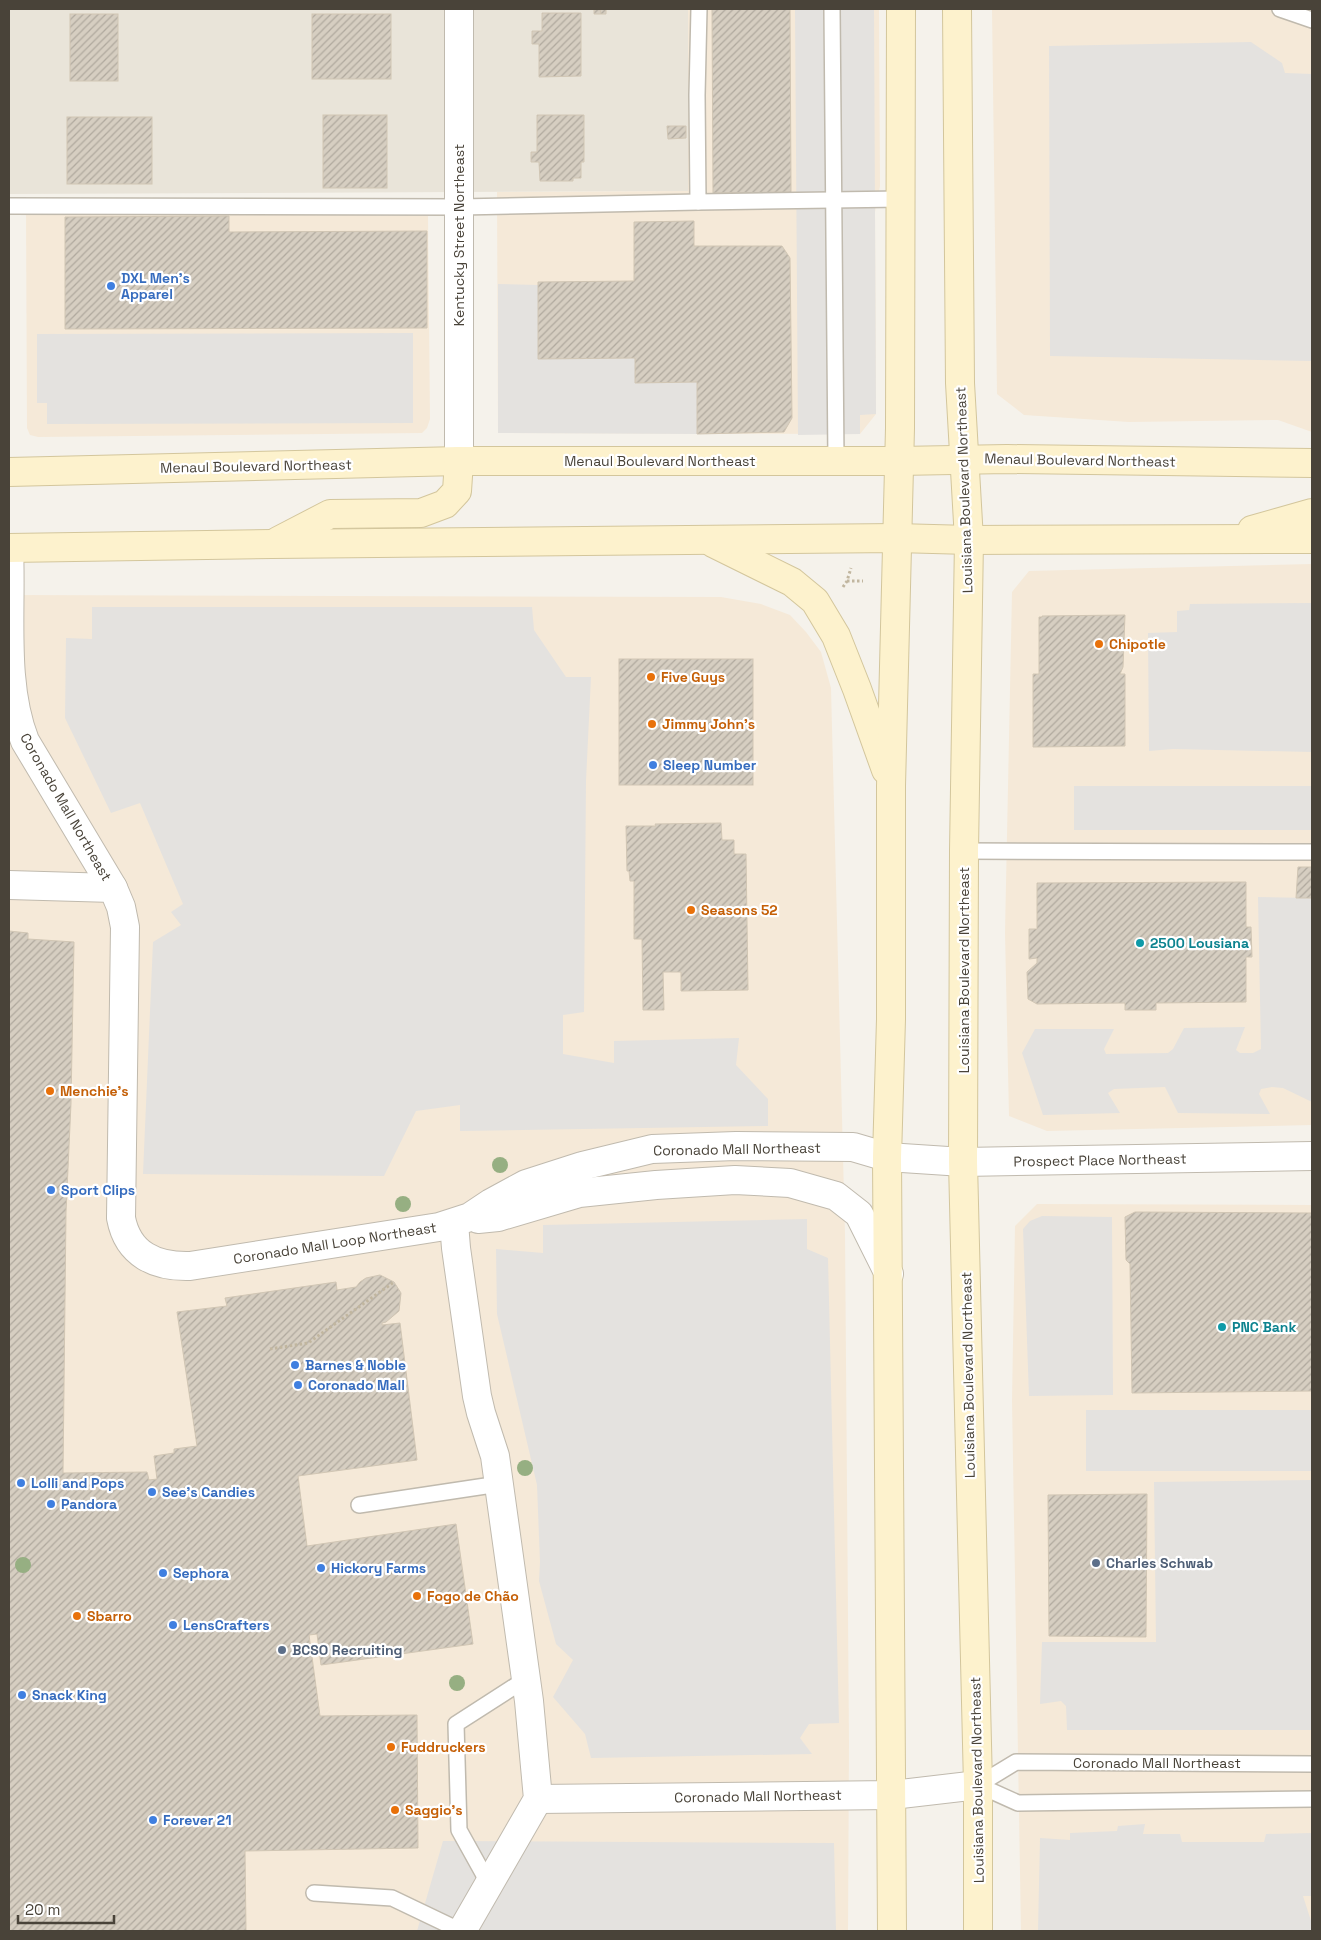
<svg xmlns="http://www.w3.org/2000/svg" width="1321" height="1940" font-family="'Space Grotesk',sans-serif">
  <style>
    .residential { fill: #e9e4d9 }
    .commercial { fill: #f5e9d8 }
    .parking { fill: #e4e2df }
    .building { fill: url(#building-hatch); stroke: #d1c6b4 }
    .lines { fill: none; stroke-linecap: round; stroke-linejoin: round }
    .service-casing { stroke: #c0baae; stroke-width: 18 }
    .minor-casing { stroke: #c0baae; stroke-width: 30 }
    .secondary-casing { stroke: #d3c69c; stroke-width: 30 }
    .path { stroke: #c1b69f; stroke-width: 3; stroke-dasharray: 2.5 2.5; stroke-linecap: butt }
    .service { stroke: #fff; stroke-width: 15 }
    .minor { stroke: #fff; stroke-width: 28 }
    .secondary { stroke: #fdf2cd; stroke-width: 28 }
    .tree { fill: #96af82 }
    .shop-dot { fill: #3f7fe0; stroke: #fff; stroke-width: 2 }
    .food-dot { fill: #e8710a; stroke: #fff; stroke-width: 2 }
    .culture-dot { fill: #0f9aa8; stroke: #fff; stroke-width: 2 }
    .service-dot { fill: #5c6f8a; stroke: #fff; stroke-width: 2 }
    .labels { text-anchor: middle; stroke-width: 4.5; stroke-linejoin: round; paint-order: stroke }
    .street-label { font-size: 14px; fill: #494339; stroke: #fff }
    .shop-label { font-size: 14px; font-weight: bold; fill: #366cbe; stroke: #fff; text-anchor: start }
    .food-label { font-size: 14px; font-weight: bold; fill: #c56008; stroke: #fff; text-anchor: start }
    .culture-label { font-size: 14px; font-weight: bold; fill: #0d838f; stroke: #fff; text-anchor: start }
    .service-label { font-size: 14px; font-weight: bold; fill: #4e5e75; stroke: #fff; text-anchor: start }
  </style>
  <defs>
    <pattern id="building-hatch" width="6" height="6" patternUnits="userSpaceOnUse" patternTransform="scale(1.25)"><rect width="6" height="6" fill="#d6cec1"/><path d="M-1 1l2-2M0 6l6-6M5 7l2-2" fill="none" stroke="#b0a99e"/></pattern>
  </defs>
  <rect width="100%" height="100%" fill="#f5f2eb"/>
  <polygon class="residential" points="9,9 688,9 688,191 9,194"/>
  <g class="commercial">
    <polygon points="688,9 879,9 880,186 875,212 876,414 860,434 498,433 497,192 688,191"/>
    <polygon points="992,9 1312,9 1312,432 1278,420 1129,422 1024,415 997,394"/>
    <polygon points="26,211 428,216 430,419 427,428 422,433 38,437 30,435 27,428"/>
    <polygon points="1312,564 1312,1125 1047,1131 1009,1116 1005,933 1012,592 1029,571"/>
    <polygon points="9,595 721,597 761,604 790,615 806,632 821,652 831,688 845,1234 849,1743 848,1931 9,1931"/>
    <polygon points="1037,1204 1312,1205 1312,1931 1021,1931 1012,1401 1015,1226"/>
  </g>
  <g class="parking">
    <polygon points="795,9 874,9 876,414 860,415 860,434 798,435"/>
    <polygon points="1251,42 1282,63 1285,73 1312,74 1312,361 1050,356 1049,46"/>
    <polygon points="498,284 538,285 538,359 635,358 635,383 697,382 697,434 498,433"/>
    <polygon points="413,333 413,423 47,424 47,403 37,403 37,334"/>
    <polygon points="1312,603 1312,752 1173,749 1149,751 1148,633 1177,632 1177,611 1189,610 1190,604"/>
    <polygon points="92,607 532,607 534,630 566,677 591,677 586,781 584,1012 563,1015 563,1054 614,1063 614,1041 739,1038 736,1065 768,1099 768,1126 460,1131 460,1105 416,1111 384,1176 143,1174 153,942 181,925 171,912 183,904 140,803 111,813 65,718 66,638 92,639"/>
    <rect x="1074" y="786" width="238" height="44"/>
    <polygon points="1258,897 1312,898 1312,1102 1283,1088 1272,1087 1261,1089 1259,1094 1270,1114 1178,1113 1165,1087 1114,1089 1108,1093 1120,1113 1043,1115 1022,1053 1035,1029 1114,1029 1104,1049 1106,1054 1168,1053 1173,1049 1184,1028 1245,1027 1236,1050 1240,1053 1253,1053 1261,1049"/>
    <polygon points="1042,1216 1112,1217 1113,1395 1029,1396 1023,1229 1030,1221"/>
    <polygon points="807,1219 807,1249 828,1258 839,1723 809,1724 800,1738 812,1754 591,1758 585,1734 553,1697 573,1660 556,1644 539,1581 540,1562 537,1485 497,1314 496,1249 543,1253 543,1225"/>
    <rect x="1086" y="1410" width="226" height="61"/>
    <polygon points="1312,1480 1312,1730 1067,1730 1066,1706 1061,1701 1040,1704 1042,1642 1156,1642 1154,1482"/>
    <polygon points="1145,1824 1143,1834 1180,1834 1182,1842 1264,1842 1266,1834 1312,1833 1312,1896 1303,1896 1312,1924 1312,1931 1038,1931 1040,1838 1070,1840 1070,1833 1117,1831 1118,1826"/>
    <polygon points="443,1841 834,1843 836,1931 417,1931"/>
  </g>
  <g class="building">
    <polygon points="594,9 600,9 601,14 594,14"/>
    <polygon points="600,9 606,9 606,14 601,14"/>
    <polygon points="712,9 790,9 791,192 713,193"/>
    <polygon points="542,13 581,13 581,76 539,77 539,44 532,44 532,31 542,31"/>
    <rect x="70" y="14" width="48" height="67"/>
    <rect x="312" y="14" width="79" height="65"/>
    <rect x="323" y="115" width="64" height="73"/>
    <polygon points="537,115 584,115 584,162 581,162 581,178 573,178 573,181 540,181 539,162 531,162 531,152 537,152"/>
    <rect x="67" y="117" width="85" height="67"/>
    <polygon points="667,126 686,126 686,138 668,139"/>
    <polygon points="229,216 229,232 427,231 427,328 65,329 65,217"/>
    <polygon points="694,221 694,246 782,246 790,258 792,418 784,432 697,434 697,382 635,383 635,358 538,359 538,282 634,281 634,222"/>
    <polygon points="1125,615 1123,667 1120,674 1125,674 1125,746 1033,747 1033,674 1039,674 1039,617 1042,617 1042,616"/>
    <rect x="619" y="659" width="134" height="126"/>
    <polygon points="721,823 722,840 734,840 734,854 746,854 748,990 681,991 681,972 663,972 664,1010 643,1010 642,939 634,939 634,881 630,881 629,871 627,871 626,826 656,826 655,824"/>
    <polygon points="1298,867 1312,867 1312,898 1296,898"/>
    <polygon points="1246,882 1246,927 1251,927 1252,957 1246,957 1246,1002 1156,1003 1156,1010 1125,1010 1125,1003 1037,1004 1028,999 1027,972 1037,963 1037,958 1029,959 1029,929 1037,929 1037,883"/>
    <polygon points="9,931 28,933 28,939 74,942 71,1103 66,1212 63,1473 147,1472 149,1480 157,1479 154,1456 174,1453 174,1449 197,1446 177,1312 227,1306 225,1298 336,1282 337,1290 356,1287 360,1282 366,1278 380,1275 394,1282 401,1293 399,1311 386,1322 382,1323 382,1325 400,1323 417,1460 298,1476 307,1546 456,1524 473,1644 321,1665 317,1634 309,1635 320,1716 417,1715 418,1848 245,1851 246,1931 9,1931"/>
    <polygon points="1135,1212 1312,1213 1312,1391 1132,1393 1130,1264 1126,1260 1125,1217"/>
    <polygon points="1147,1494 1146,1637 1049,1636 1048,1495"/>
  </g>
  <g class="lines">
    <defs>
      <g id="service">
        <polyline points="699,9 697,95 698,202 901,199"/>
        <polyline points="832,9 836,461"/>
        <polyline points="1280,9 1312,20"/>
        <polyline points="9,206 460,207 698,202"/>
        <polyline points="964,851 1312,852"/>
        <polyline points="359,1505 499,1484"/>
        <polyline points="978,1785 1016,1762 1312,1764"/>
        <polyline points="978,1785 1018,1803 1312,1799"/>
        <polyline points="489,1884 459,1830 456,1724 526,1679"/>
        <polyline points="314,1893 392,1898 461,1931"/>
      </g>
      <g id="minor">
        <polyline points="459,9 459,461"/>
        <path d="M9,548C12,610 2,683 25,741L113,888"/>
        <path d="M9,885L113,888L121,907L125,927L121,1218C128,1255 156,1267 190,1266L439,1227L470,1217L491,1203L526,1184L582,1166L652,1149L736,1146L853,1147L887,1157L963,1162L1312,1156"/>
        <polyline points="478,1219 498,1217 579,1193 656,1185 735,1180 790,1183 836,1196 859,1214 889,1274"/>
        <polyline points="454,1223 456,1248 477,1396 481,1413 495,1456 529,1701 538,1799 462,1931"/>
        <polyline points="538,1799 892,1795 978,1785"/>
      </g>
      <g id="secondary">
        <polyline points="957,9 960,383 969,540 964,851 963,1162 978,1785 978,1931"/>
        <polyline points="9,472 459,461 899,461 1007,459 1312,463"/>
        <polyline points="1252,530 1312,513"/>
        <polyline points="278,541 330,514 421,513 445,504 457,491 459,461"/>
        <polyline points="713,543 792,582 815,601 836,636 857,689 886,770"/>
        <polyline points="9,548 272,544 897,538 969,540 1312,539"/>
        <polyline points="892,1931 887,1157 891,1019 891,786 900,428 901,9"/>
      </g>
    </defs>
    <use href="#service" class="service-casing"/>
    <use href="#minor" class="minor-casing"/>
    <use href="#secondary" class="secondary-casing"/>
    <g class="path">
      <polyline points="847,581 863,581"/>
      <polyline points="843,587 847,581 851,568"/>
      <polyline points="270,1349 308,1343 394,1282"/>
    </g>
    <use href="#service" class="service"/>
    <use href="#minor" class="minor"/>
    <use href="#secondary" class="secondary"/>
  </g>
  <g class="tree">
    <circle cx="500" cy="1165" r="8"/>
    <circle cx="403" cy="1204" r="8"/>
    <circle cx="525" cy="1468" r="8"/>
    <circle cx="23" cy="1565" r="8"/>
    <circle cx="457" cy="1683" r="8"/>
  </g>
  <g class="shop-dot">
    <circle cx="111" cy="286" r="5"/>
    <circle cx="653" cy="765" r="5"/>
    <circle cx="51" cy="1190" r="5"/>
    <circle cx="295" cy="1365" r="5"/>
    <circle cx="298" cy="1385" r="5"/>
    <circle cx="21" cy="1483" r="5"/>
    <circle cx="152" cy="1492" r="5"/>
    <circle cx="51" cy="1504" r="5"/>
    <circle cx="321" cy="1568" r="5"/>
    <circle cx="163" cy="1573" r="5"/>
    <circle cx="173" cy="1625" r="5"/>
    <circle cx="22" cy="1695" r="5"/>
    <circle cx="153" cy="1820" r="5"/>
  </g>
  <g class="food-dot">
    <circle cx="1099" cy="644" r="5"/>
    <circle cx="651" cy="677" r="5"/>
    <circle cx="652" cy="724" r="5"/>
    <circle cx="691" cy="910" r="5"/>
    <circle cx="50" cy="1091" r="5"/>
    <circle cx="417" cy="1596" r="5"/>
    <circle cx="77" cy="1616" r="5"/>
    <circle cx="391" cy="1747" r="5"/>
    <circle cx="395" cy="1810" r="5"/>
  </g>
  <g class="culture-dot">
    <circle cx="1140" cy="943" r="5"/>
    <circle cx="1222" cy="1327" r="5"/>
  </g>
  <g class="service-dot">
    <circle cx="1096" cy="1563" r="5"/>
    <circle cx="282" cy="1650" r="5"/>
  </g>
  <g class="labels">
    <g class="street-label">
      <text transform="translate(459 235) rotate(-90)" y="5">Kentucky Street Northeast</text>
      <text transform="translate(1080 460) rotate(1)" y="5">Menaul Boulevard Northeast</text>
      <text x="660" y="466">Menaul Boulevard Northeast</text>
      <text transform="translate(256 466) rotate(-1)" y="5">Menaul Boulevard Northeast</text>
      <text transform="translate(964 490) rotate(-92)" y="5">Louisiana Boulevard Northeast</text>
      <text transform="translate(66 807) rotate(60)" y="5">Coronado Mall Northeast</text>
      <text transform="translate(964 970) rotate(-90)" y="5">Louisiana Boulevard Northeast</text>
      <text transform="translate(737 1149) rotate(-1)" y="5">Coronado Mall Northeast</text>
      <text transform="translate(1100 1160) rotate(-1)" y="5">Prospect Place Northeast</text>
      <text transform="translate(335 1243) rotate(-9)" y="5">Coronado Mall Loop Northeast</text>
      <text transform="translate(968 1375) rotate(-91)" y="5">Louisiana Boulevard Northeast</text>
      <text x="1157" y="1768">Coronado Mall Northeast</text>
      <text transform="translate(977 1780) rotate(-91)" y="5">Louisiana Boulevard Northeast</text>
      <text transform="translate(758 1796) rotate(-1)" y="5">Coronado Mall Northeast</text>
    </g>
    <g class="shop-label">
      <text x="121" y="283">DXL Men's<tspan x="121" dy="16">Apparel</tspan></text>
      <text x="663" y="770">Sleep Number</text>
      <text x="61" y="1195">Sport Clips</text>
      <text x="305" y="1370">Barnes &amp; Noble</text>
      <text x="308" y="1390">Coronado Mall</text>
      <text x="31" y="1488">Lolli and Pops</text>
      <text x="162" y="1497">See's Candies</text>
      <text x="61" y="1509">Pandora</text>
      <text x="331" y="1573">Hickory Farms</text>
      <text x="173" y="1578">Sephora</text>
      <text x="183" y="1630">LensCrafters</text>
      <text x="32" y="1700">Snack King</text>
      <text x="163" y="1825">Forever 21</text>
    </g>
    <g class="food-label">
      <text x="1109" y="649">Chipotle</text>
      <text x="661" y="682">Five Guys</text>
      <text x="662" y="729">Jimmy John's</text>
      <text x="701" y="915">Seasons 52</text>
      <text x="60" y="1096">Menchie's</text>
      <text x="427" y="1601">Fogo de Chão</text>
      <text x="87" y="1621">Sbarro</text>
      <text x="401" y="1752">Fuddruckers</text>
      <text x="405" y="1815">Saggio's</text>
    </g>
    <g class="culture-label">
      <text x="1150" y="948">2500 Lousiana</text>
      <text x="1232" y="1332">PNC Bank</text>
    </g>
    <g class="service-label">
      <text x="1106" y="1568">Charles Schwab</text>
      <text x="292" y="1655">BCSO Recruiting</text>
    </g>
  </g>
  <rect width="1321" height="1940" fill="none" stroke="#494339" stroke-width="20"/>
  <path d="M18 1915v8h96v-8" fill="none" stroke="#494339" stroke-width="2.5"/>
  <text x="25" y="1915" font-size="15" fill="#494339" stroke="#ffffff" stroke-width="4" paint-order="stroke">20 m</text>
</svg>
